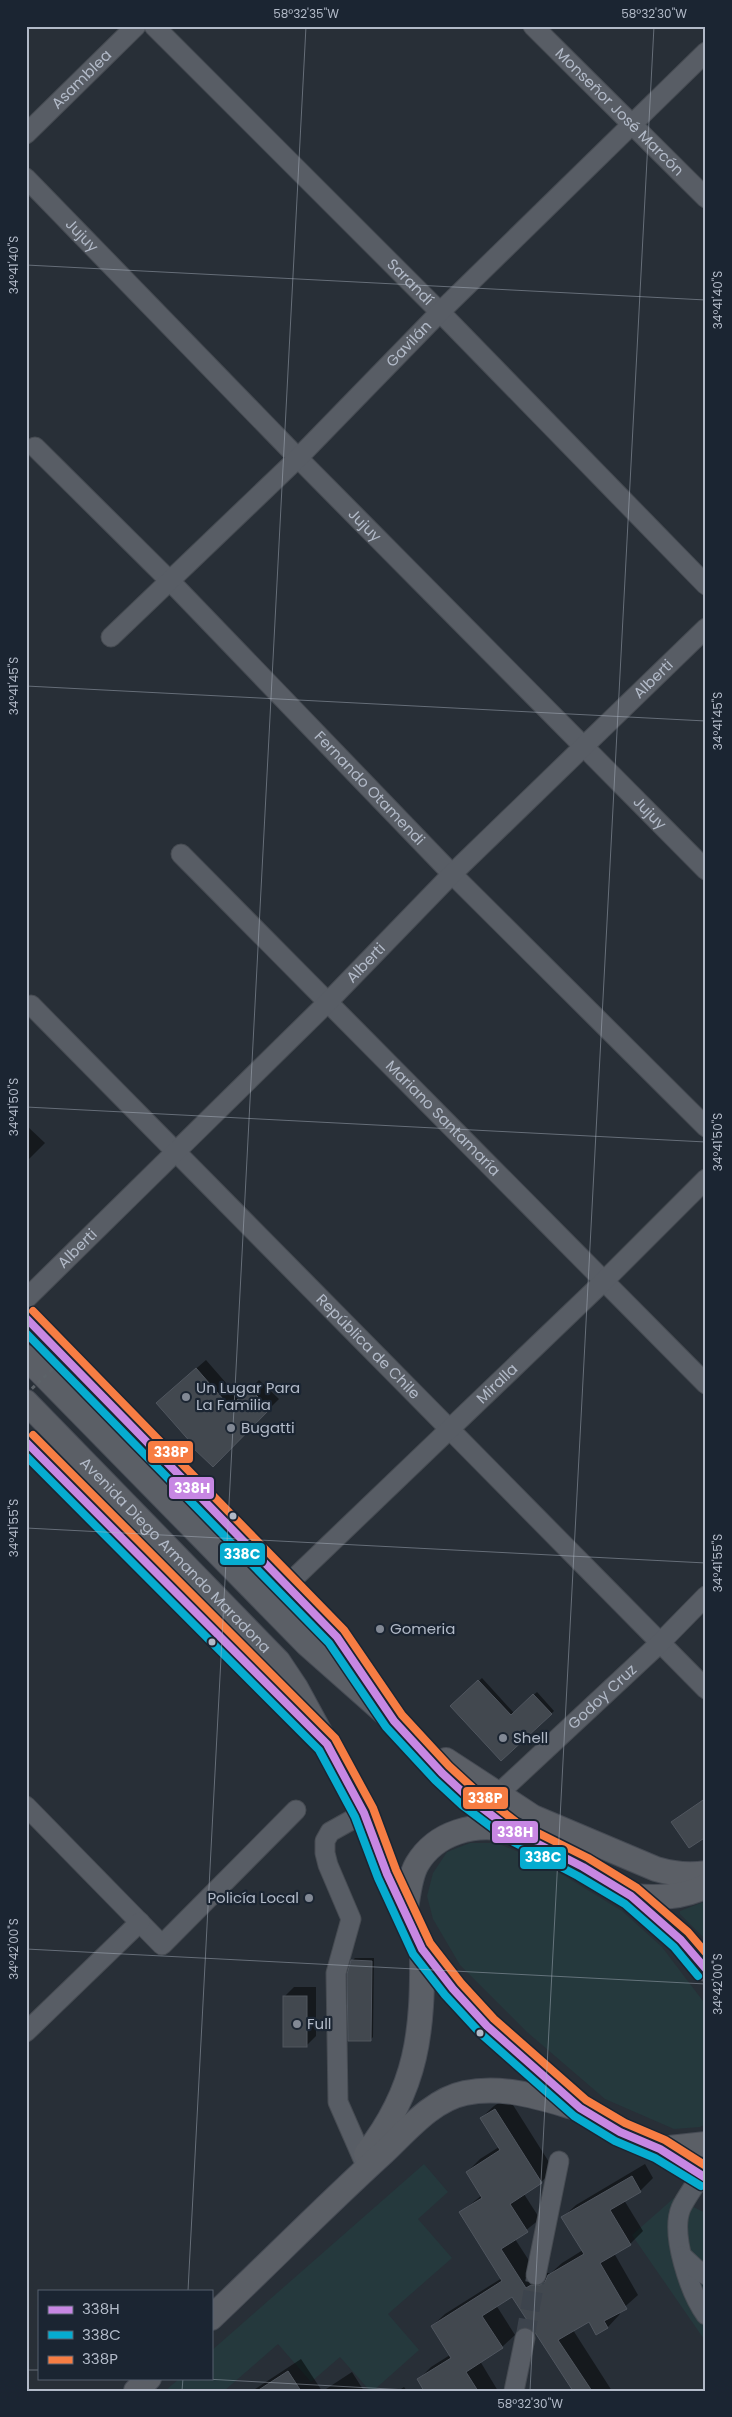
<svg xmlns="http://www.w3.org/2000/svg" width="732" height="2417" font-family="Poppins,sans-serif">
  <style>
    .green { fill: #25393d }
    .shadow { fill: #0007 }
    .building { fill: #42484f; stroke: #50565f }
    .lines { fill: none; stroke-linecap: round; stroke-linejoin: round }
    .minor-tunnel { stroke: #3d444d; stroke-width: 19; stroke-dasharray: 19 9; stroke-linecap: butt }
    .minor-casing { stroke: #464b52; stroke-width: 21 }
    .major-casing { stroke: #464b54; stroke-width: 26 }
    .minor { stroke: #585d65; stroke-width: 19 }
    .major { stroke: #5b5f66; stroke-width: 24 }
    .path-bridge { stroke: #5c6268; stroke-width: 3; stroke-dasharray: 4 4; stroke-linecap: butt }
    .bus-1-casing { stroke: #1b2532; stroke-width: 11 }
    .bus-2-casing { stroke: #1b2532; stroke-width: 11 }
    .bus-3-casing { stroke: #1b2532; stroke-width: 11 }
    .bus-1 { stroke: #c787e3; stroke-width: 8 }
    .bus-2 { stroke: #06acd0; stroke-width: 8 }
    .bus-3 { stroke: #f77d43; stroke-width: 8 }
    .ticks { fill: none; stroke: #b2bac8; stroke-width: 1; stroke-opacity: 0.45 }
    .poi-dot { fill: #828995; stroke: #1b2532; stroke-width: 2 }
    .bus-dot { fill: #b2bac8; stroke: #1b2532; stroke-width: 2 }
    .labels { text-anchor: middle; stroke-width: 4.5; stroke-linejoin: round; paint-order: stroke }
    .street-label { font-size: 15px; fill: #b2bac8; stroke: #1b2532 }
    .poi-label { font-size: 15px; fill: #b2bac8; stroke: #1b2532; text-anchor: start }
    .line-badge { stroke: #1b2532; stroke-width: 2 }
    .badge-label { font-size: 14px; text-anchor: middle; font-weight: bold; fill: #fff }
    .neatline { fill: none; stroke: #b2bac8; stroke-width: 2 }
    .ticks-label { font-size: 12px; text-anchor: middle; fill: #b2bac8 }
  </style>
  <rect width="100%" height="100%" fill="#282f37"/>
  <g class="green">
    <polygon points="470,1843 497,1843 540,1861 622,1911 662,1947 706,2005 706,2124 700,2127 674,2129 605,2099 527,2032 460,1965 433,1919 427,1896 433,1873 447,1852"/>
    <polygon points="706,1901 706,1940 680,1914 680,1911"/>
    <polygon points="424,2164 448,2192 418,2219 452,2258 388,2314 419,2350 373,2391 370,2391 340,2357 311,2382 278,2344 224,2391 165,2391 180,2378 211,2378 211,2351"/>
    <polygon points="674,2198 706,2213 706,2342 632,2235"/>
  </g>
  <g class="shadow">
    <polygon points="26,1125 45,1143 26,1162"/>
    <polygon points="206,1360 240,1399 259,1380 279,1399 213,1465 195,1445 168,1393"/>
    <polygon points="482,1678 514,1713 537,1692 554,1711 502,1759 452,1706"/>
    <polygon points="355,1958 374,1958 373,2037 370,2040 352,1961"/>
    <polygon points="294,1987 316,1987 316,2036 307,2045 285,1996"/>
    <polygon points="508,2097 554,2170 541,2182 524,2194 540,2219 515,2239 539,2276 544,2273 551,2273 562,2263 583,2250 563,2217 576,2205 645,2164 653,2178 640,2191 624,2200 643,2231 630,2244 614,2253 638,2295 619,2312 620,2314 608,2327 597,2333 589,2320 573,2330 612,2391 575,2391 513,2295 496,2305 515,2335 502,2347 480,2361 498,2391 425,2391 418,2380 431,2367 450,2355 432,2326 445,2314 502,2278 460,2213 482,2195 467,2172 480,2159 499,2147 481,2118 494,2106"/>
    <polygon points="301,2359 322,2391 252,2391"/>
    <polygon points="352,2372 364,2391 323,2391"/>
    <polygon points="404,2387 407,2391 398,2391"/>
  </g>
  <g class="building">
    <polygon points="196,1368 230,1407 249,1388 270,1409 213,1467 191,1446 193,1445 156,1403"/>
    <polygon points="478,1680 511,1715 533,1694 552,1714 501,1761 450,1706"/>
    <polygon points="706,1798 706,1837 689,1848 671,1822"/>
    <polygon points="351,1960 372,1961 371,2041 348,2041 347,1974"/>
    <rect x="283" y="1996" width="24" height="51"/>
    <polygon points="495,2109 542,2183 510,2204 528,2232 501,2249 526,2288 531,2285 540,2285 545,2282 548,2275 584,2254 561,2217 632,2176 641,2192 610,2210 631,2245 600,2263 627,2309 604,2321 608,2328 596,2335 589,2322 558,2340 592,2391 573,2391 512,2297 482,2316 503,2348 466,2372 478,2391 424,2391 417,2379 451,2358 431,2326 502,2281 459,2212 482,2198 466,2172 500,2150 480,2118"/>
    <polygon points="288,2371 301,2391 257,2391"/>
  </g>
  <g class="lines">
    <polyline class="minor-tunnel" points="525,2338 536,2275"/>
    <defs>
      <g id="minor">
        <path id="s1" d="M154,26L440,312L706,585"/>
        <path id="s2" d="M533,26L706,198"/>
        <path id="s3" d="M26,134L136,26"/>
        <path id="s4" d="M26,178L298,458L706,870"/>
        <path id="s5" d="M35,447L170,581L452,874L706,1127"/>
        <path id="s6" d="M111,637L298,458L440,312L706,52"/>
        <path id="s7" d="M181,854L706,1384"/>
        <path id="s8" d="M31,1005L706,1689"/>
        <path id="s9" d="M26,1299L327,1003L452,874L706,628"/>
        <polyline points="26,1318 337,1637 382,1704"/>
        <polyline points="26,1442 314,1732"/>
        <path id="s10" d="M287,1585L603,1282L706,1179"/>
        <path id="s11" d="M497,1795L660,1643L706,1596"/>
        <polyline points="26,1806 162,1945 296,1810"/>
        <polyline points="26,2032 140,1922"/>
        <polyline points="363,2159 338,2102 336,1973 351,1919 328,1865 325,1853 325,1841 330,1832 364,1813"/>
        <path d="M701,2175C695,2186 686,2197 681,2208C670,2234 690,2293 706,2315"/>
        <polyline points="682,2256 695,2268 706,2275"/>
        <polyline points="536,2275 559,2161"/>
        <polyline points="514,2391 525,2338"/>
      </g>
      <g id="major">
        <polyline points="26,1357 307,1644 394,1721 468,1797 511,1830"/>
        <path id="s12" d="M26,1402L278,1661L296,1688L364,1813L387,1874L413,1933L422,1949L453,1989L487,2026L580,2108L620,2132L660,2149L706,2144"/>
        <path d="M446,1760L533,1817L656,1869C673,1874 688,1876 706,1873"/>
        <path d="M631,1896C657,1898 682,1898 706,1886"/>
        <path d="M405,1915C408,1899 409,1878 417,1864C436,1832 475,1822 510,1830C523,1833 536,1843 548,1849C611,1880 661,1915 706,1969"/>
        <polyline points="660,2149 706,2178"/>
        <path d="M366,2154C418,2088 423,2031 422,1949"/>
        <path d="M211,2318C268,2264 323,2208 381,2155C405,2133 431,2100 465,2093C502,2085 538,2097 573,2107"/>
        <polyline points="136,2391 149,2378"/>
      </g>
    </defs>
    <use href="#minor" class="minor-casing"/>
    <use href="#major" class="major-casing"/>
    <use href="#minor" class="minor"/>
    <use href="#major" class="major"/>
    <polyline class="path-bridge" points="26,1394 57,1365"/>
    <defs>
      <g id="bus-1">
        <polyline points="26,1318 337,1637 394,1721 442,1773 468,1797 511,1830 583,1867 631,1896 681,1940 706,1969"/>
        <polyline points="26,1442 327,1744 364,1813 387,1874 422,1949 453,1989 487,2026 580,2108 620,2132 660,2149 706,2178"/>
      </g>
      <g id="bus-2">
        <polyline points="26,1333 329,1643 386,1727 435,1780 462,1805 506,1838 578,1876 625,1904 674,1947 698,1976"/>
        <polyline points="26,1456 319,1750 355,1817 378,1878 413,1954 445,1995 480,2033 574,2116 615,2141 655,2158 701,2186"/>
      </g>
      <g id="bus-3">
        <polyline points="33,1311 344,1630 402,1715 449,1766 474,1789 516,1822 588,1858 637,1888 688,1932 706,1953"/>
        <polyline points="33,1435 335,1738 373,1808 396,1870 430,1943 461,1983 494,2019 586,2100 625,2123 665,2140 706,2166"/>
      </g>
    </defs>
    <use href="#bus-1" class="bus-1-casing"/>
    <use href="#bus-2" class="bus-2-casing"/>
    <use href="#bus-3" class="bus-3-casing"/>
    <use href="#bus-1" class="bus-1"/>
    <use href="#bus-2" class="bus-2"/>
    <use href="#bus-3" class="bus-3"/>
  </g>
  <path class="ticks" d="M26,265L706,300M26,686L706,721M26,1107L706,1142M26,1528L706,1563M26,1949L706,1984M188,2291L306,26M26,2370H39M187,2378L426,2391M182,2391L183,2378M530,2391L654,26"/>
  <g class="poi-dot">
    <circle cx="186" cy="1397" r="5"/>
    <circle cx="231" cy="1428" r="5"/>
    <circle cx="380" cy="1629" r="5"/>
    <circle cx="503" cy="1738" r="5"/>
    <circle cx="309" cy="1898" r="5"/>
    <circle cx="297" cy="2024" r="5"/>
  </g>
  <g class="bus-dot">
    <circle cx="233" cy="1516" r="4.5"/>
    <circle cx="212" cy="1642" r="4.5"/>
    <circle cx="480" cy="2033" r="4.5"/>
  </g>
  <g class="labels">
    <g class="street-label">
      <text dy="5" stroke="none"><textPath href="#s3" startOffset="78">Asamblea</textPath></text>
      <text dy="5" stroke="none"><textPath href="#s2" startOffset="122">Monseñor José Marcón</textPath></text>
      <text dy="5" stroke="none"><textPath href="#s4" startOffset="80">Jujuy</textPath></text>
      <text dy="5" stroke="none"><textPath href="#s1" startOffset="362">Sarandí</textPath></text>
      <text dy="5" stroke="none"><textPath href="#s6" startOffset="418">Gavilán</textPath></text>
      <text dy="5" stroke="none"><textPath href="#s4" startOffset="485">Jujuy</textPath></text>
      <text dy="5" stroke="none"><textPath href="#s9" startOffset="882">Alberti</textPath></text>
      <text dy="5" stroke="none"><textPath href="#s5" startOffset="478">Fernando Otamendi</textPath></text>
      <text dy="5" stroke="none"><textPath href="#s4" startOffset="890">Jujuy</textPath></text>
      <text dy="5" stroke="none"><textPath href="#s9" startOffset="478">Alberti</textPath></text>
      <text dy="5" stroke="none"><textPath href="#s7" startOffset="372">Mariano Santamaría</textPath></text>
      <text dy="5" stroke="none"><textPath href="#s9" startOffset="72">Alberti</textPath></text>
      <text dy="5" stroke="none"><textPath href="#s8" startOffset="480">República de Chile</textPath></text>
      <text dy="5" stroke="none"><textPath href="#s10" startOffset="291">Miralla</textPath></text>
      <text dy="5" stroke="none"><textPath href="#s12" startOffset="214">Avenida Diego Armando Maradona</textPath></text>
      <text dy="5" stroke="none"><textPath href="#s11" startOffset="144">Godoy Cruz</textPath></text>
    </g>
    <g class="poi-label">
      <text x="196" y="1393">Un Lugar Para<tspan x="196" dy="17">La Familia</tspan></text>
      <text x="241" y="1433">Bugatti</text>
      <text x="390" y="1634">Gomeria</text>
      <text x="513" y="1743">Shell</text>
      <text x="299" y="1903" text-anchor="end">Policía Local</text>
      <text x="307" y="2029">Full</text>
    </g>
  </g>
  <g class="line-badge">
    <rect x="147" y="1440" width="47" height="24" rx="5" fill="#f77d43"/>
    <rect x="168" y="1476" width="47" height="24" rx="5" fill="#c787e3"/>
    <rect x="219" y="1542" width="47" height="24" rx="5" fill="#06acd0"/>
    <rect x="462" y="1786" width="47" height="24" rx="5" fill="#f77d43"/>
    <rect x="491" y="1820" width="48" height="24" rx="5" fill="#c787e3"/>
    <rect x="519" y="1846" width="48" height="24" rx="5" fill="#06acd0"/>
  </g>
  <g class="badge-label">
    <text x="171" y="1457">338P</text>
    <text x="192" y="1493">338H</text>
    <text x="242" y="1559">338C</text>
    <text x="485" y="1803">338P</text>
    <text x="515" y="1837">338H</text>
    <text x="543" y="1862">338C</text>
  </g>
  <rect width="732" height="2417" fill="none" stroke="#1b2532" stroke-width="55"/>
  <rect x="38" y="2290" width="175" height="90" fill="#1b2532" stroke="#57616e"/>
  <rect x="48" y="2306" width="25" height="8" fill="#c787e3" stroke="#57616e"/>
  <text x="82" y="2314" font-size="15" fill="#b2bac8">338H</text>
  <rect x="48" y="2331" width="25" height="8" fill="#06acd0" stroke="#57616e"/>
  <text x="82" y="2340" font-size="15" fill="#b2bac8">338C</text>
  <rect x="48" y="2356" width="25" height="8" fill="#f77d43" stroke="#57616e"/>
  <text x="82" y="2364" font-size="15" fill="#b2bac8">338P</text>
  <rect x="28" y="28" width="676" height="2362" class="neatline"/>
  <g class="ticks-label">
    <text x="306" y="18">58°32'35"W</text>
    <text x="654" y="18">58°32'30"W</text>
    <text transform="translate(14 265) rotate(-90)" y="4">34°41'40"S</text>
    <text transform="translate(718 300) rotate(-90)" y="4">34°41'40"S</text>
    <text transform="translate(14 686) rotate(-90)" y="4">34°41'45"S</text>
    <text transform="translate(718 721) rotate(-90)" y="4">34°41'45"S</text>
    <text transform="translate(14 1107) rotate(-90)" y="4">34°41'50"S</text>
    <text transform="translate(718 1142) rotate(-90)" y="4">34°41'50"S</text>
    <text transform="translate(14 1528) rotate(-90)" y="4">34°41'55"S</text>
    <text transform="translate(718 1563) rotate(-90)" y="4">34°41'55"S</text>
    <text transform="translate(14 1949) rotate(-90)" y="4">34°42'00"S</text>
    <text transform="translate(718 1984) rotate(-90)" y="4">34°42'00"S</text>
    <text x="530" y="2408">58°32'30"W</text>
  </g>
</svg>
